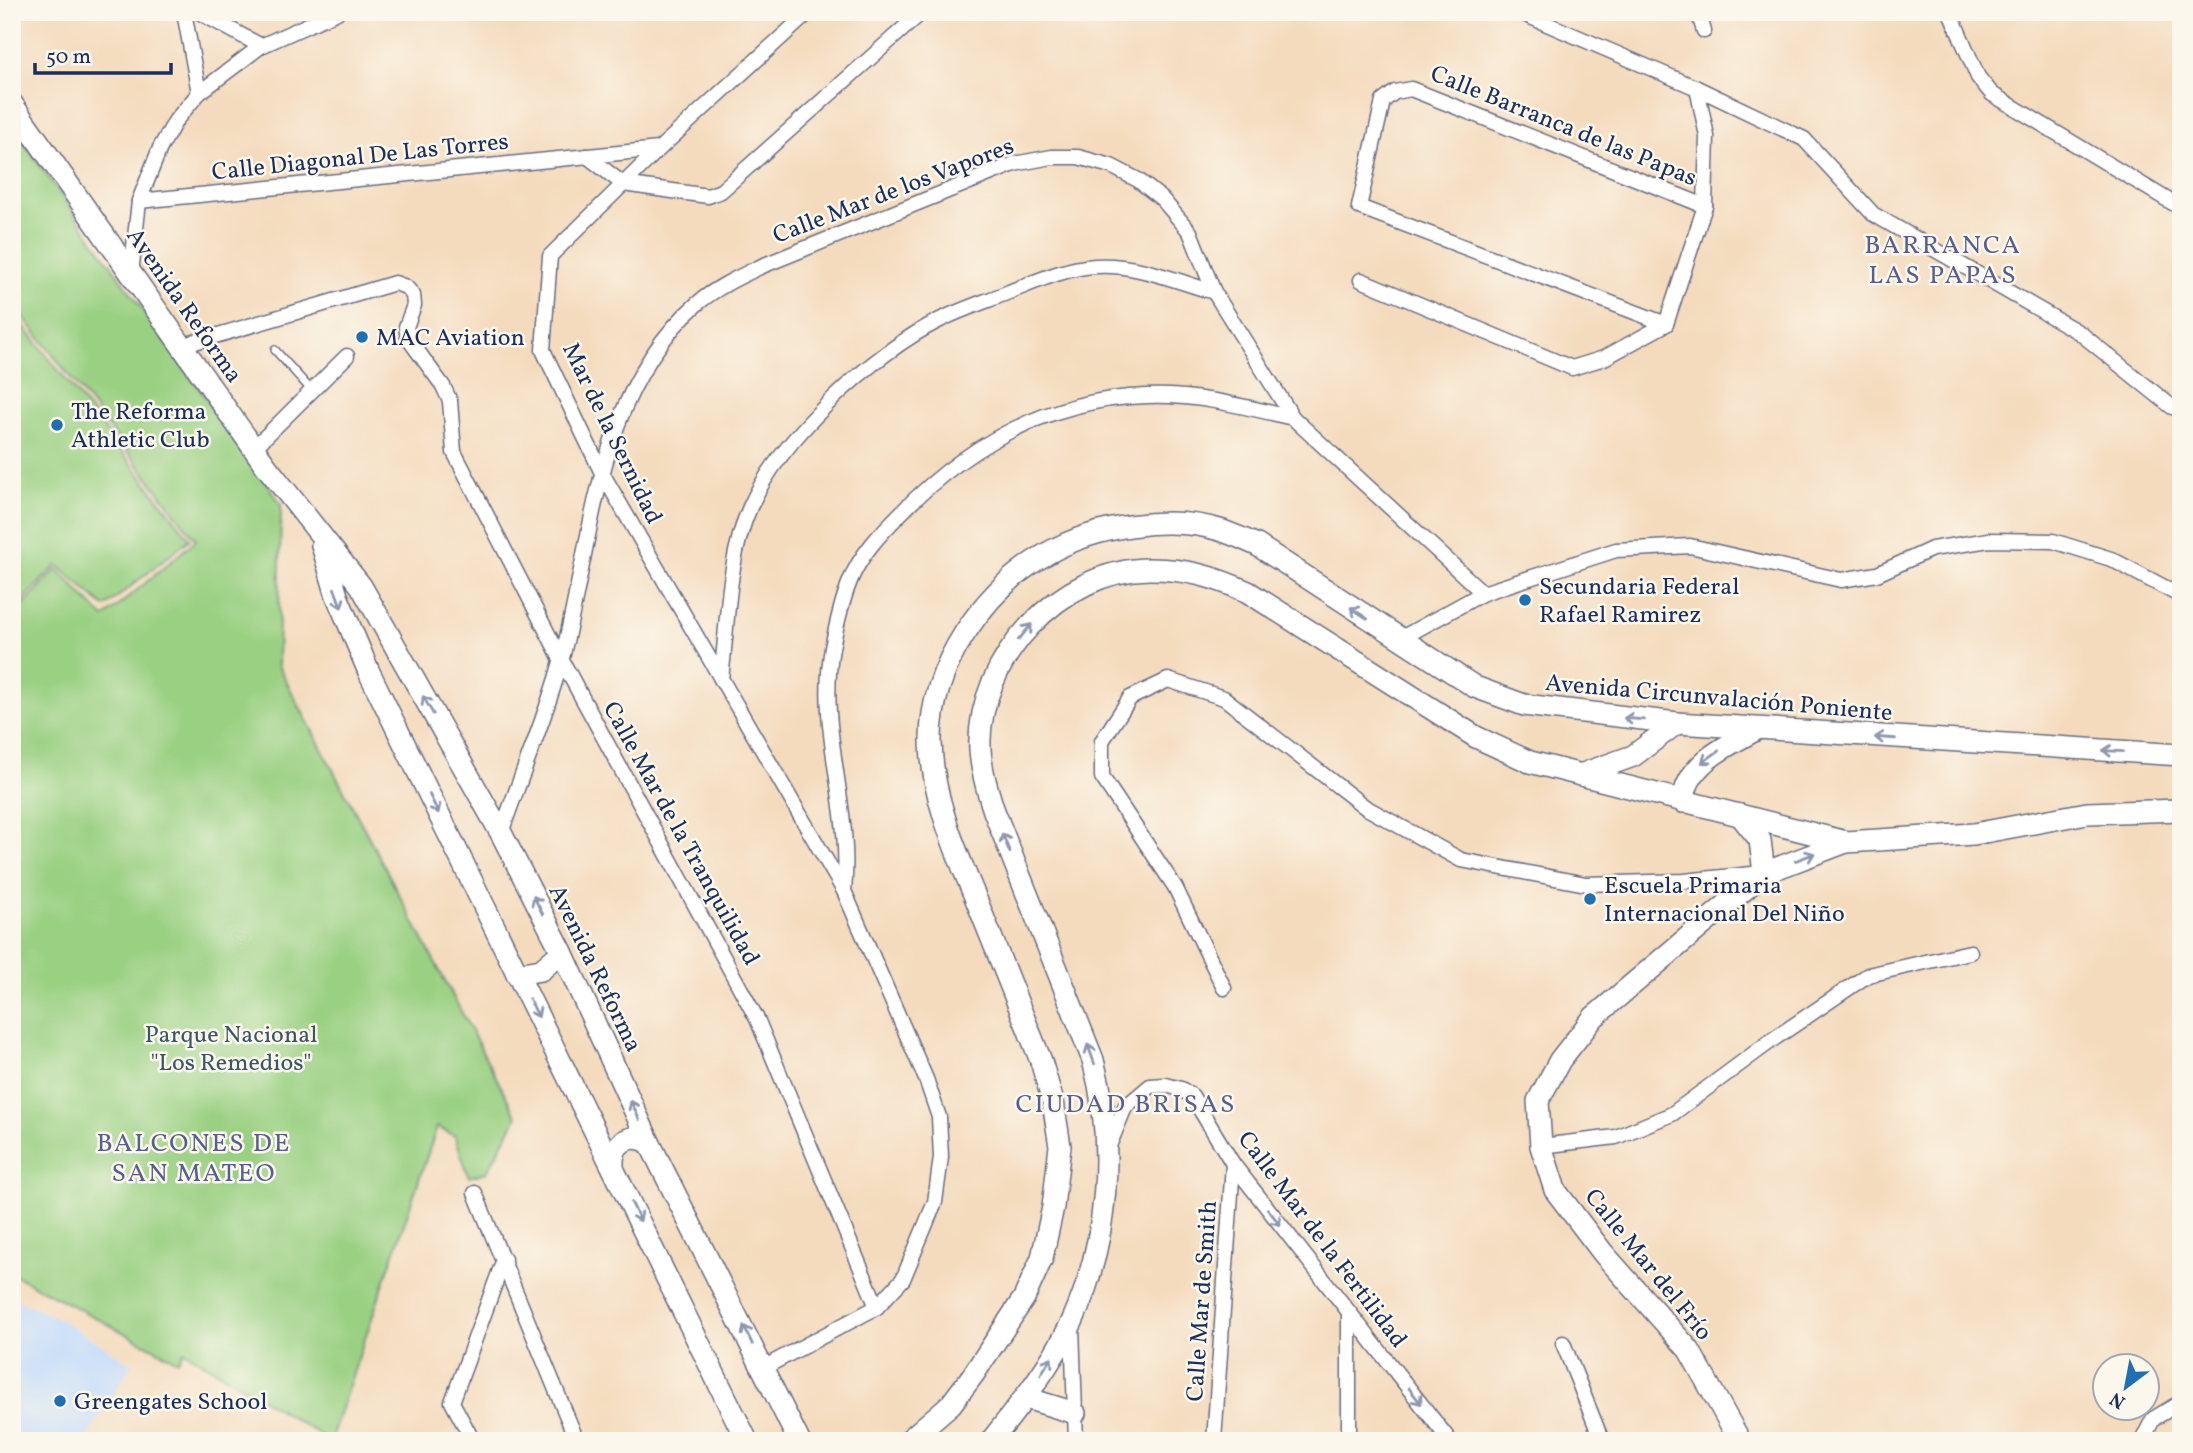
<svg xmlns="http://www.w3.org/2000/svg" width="2193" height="1453" font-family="Vollkorn,serif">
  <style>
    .built { fill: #c6ddf9 }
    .green { fill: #9ad082; stroke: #5a8070; stroke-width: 2 }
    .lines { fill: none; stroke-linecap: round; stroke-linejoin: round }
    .lane-casing { stroke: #676b80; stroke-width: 10 }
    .street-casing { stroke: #676b80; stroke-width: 17 }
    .secondary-casing { stroke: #676b80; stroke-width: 24 }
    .lane { stroke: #fff; stroke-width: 7 }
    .street { stroke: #fff; stroke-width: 14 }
    .secondary { stroke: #fff; stroke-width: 21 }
    .oneway { stroke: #8d97ae }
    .poi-dot { fill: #1f6fb2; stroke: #fbf7ec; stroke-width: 2.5 }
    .labels { text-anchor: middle; stroke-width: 5; stroke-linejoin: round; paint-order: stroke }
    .street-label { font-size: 24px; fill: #1b2f5e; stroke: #fbf7ec }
    .poi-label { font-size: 24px; fill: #1b2f5e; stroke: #fbf7ec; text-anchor: start }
    .park-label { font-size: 24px; fill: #3b5767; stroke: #fbf7ec }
    .neighbourhood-label { font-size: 26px; letter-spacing: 2px; fill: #555f91; stroke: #fbf7ec }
  </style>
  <rect width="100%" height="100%" fill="#fbf7ec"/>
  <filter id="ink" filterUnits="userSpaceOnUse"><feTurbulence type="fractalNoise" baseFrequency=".0143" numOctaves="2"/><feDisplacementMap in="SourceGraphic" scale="14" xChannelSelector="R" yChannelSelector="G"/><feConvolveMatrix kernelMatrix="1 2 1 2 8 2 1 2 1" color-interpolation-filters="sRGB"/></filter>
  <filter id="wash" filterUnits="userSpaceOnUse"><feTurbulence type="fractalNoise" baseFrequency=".00686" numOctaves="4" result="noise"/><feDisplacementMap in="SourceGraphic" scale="28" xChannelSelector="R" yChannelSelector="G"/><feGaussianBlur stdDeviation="1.57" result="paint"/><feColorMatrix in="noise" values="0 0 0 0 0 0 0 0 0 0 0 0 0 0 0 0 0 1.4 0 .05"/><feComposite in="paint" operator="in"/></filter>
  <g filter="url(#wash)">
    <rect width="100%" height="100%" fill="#f4dbbe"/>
    <polygon class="built" points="12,1297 66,1323 132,1364 85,1441 12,1441"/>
    <g class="green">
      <polygon points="12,126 281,504 278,666 517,1117 487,1172 469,1177 455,1136 437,1127 330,1441 184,1351 178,1361 12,1274 12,617 57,569 104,618 196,540 12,302"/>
      <polygon points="12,311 190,539 105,607 57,565 12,611"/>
    </g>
  </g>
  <g filter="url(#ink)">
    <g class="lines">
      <defs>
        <polyline id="lane" points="275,350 312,391"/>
        <g id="street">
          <polyline points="184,12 199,93"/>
          <polyline points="199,12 261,46"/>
          <polyline points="1519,12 1697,88 1804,139 1873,214 2080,333 2172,407"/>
          <polyline points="1698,12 1704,31"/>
          <polyline points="1950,12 1978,77 1992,94 2181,208"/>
          <polyline points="587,156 623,184 708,196 721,191 922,12"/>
          <polyline points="139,201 659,149"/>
          <polyline points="131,274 139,201 160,148 176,120 199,93 261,46 337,12"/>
          <polyline points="1361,280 1572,368 1604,358 1666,324 1705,206 1707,136 1697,88"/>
          <polyline points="1666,324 1359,207 1383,101 1395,92 1411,89 1705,206"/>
          <polyline points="181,346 395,283 406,287 413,295 414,305 406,327 408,338 443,386 450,401 454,452 561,659 757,1019 877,1307"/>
          <polyline points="253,449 347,356"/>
          <polyline points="1398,640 1483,593 1616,550 1690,546 1841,580 1877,574 1932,549 1989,540 2053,541 2111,559 2181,596"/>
          <path d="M721,679C728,623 727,560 750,507C780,439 874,352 940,320C962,309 987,301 1009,292C1037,281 1065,268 1095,266C1135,263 1176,281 1214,292"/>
          <path d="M501,833C521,775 546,717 562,658C593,538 597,390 698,303C717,287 739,277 762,266L1014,164L1052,157H1078L1111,166L1138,180L1162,199L1190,232L1214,292L1293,418L1483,593"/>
          <path d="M844,891C853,810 817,730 832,648C836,627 842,601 850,581C860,555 881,533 900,514C968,444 1049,399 1147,396C1197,394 1246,407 1293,418"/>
          <polyline points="1224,988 1175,887 1102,777 1102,741 1130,698 1168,680 1224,698 1365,807 1461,860 1586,884 1684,881 1762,873"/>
          <polyline points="1109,1146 1125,1107 1150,1086 1166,1085 1181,1089 1192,1096 1233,1164 1450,1441"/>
          <polyline points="1541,1146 1616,1137 1672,1114 1775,1038 1868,975 1970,952"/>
          <polyline points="475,1193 577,1441"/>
          <polyline points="1349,1313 1349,1441"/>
          <polyline points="1072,1327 1076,1441"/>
          <polyline points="1563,1343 1602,1441"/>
          <polyline points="763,1368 877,1307 903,1279 935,1202 941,1157 939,1117 926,1079 844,891 602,473 543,350 550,256 659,149 809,12"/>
          <polyline points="473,1441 452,1402 504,1259"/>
          <polyline points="1214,1441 1233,1164"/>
          <polyline points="2142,1441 2153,1419 2181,1402"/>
        </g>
        <g id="secondary">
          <polyline points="12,104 266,466 361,586 501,833 562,952 649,1142 799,1441"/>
          <polyline points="322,545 337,596 369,672 747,1441"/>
          <polyline points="1580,775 1633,756 1677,723"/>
          <path d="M1683,802C1687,762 1726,747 1757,729"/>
          <polyline points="1740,815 1760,840 1764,873"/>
          <polyline points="517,974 541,970 562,952"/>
          <path d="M613,1165C612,1143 629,1132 649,1142"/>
          <polyline points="1026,1398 1075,1413"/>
          <path d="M908,1441L951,1404L973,1375L1024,1298L1042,1258L1053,1207L1060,1146L1053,1102L1041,1061C1020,1009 999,957 978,904C957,853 932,799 931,742C930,666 984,589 1048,553C1095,526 1170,514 1223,531C1234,535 1246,540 1257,545L1475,687L1524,705L1677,723L2181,755"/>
          <path d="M991,1441C1021,1404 1051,1365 1072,1322C1108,1243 1116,1143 1093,1060L994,811C987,790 981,770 980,749C976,660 1061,569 1150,569C1188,569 1214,577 1248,592L1476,737L1530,762L1846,842L1974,834L2087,813L2181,810"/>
          <polyline points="1740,1441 1689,1350 1603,1253 1555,1190 1541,1146 1538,1101 1560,1060 1594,1017 1764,873 1846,842"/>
        </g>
      </defs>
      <use href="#lane" class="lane-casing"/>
      <use href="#street" class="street-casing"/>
      <use href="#secondary" class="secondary-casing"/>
      <use href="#lane" class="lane"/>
      <use href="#street" class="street"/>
      <use href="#secondary" class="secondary"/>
    </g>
    <defs><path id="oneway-shaft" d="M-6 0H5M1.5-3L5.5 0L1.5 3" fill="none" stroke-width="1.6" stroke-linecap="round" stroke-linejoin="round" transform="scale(1.75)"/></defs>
    <g class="oneway">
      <use href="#oneway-shaft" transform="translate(338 598) rotate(70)"/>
      <use href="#oneway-shaft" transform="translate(1359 613) rotate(-146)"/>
      <use href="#oneway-shaft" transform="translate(1025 632) rotate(-50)"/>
      <use href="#oneway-shaft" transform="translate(428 705) rotate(-120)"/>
      <use href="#oneway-shaft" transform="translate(1634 719) rotate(-175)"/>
      <use href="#oneway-shaft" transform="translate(1885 738) rotate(-176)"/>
      <use href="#oneway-shaft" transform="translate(2113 751) rotate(-177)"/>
      <use href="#oneway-shaft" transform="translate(1710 757) rotate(144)"/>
      <use href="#oneway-shaft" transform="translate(434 804) rotate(64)"/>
      <use href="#oneway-shaft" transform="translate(1006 843) rotate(-112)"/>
      <use href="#oneway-shaft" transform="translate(1805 857) rotate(-21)"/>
      <use href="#oneway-shaft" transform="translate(538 905) rotate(-117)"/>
      <use href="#oneway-shaft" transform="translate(534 1008) rotate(63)"/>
      <use href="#oneway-shaft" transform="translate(1091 1054) rotate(-110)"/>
      <use href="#oneway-shaft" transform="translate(635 1110) rotate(-115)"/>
      <use href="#oneway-shaft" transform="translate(636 1212) rotate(64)"/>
      <use href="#oneway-shaft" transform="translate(1274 1217) rotate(52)"/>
      <use href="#oneway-shaft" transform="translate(748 1335) rotate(-115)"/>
      <use href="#oneway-shaft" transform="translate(1046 1366) rotate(-58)"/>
      <use href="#oneway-shaft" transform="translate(1415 1396) rotate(52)"/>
    </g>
  </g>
  <g class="poi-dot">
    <circle cx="362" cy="337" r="7"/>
    <circle cx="57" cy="425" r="7"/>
    <circle cx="1525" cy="600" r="7"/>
    <circle cx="1590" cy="899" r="7"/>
    <circle cx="60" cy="1401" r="7"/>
  </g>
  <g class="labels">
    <g class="street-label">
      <text transform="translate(1564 125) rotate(22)" y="8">Calle Barranca de las Papas</text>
      <text transform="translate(360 156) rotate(-6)" y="8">Calle Diagonal De Las Torres</text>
      <text transform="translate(893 190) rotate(-21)" y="8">Calle Mar de los Vapores</text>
      <text transform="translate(185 305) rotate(55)" y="8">Avenida Reforma</text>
      <text transform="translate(613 433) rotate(64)" y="8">Mar de la Sernidad</text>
      <text transform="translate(1719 697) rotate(5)" y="8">Avenida Circunvalación Poniente</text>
      <text transform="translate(682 833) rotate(61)" y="8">Calle Mar de la Tranquilidad</text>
      <text transform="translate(596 968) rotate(64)" y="8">Avenida Reforma</text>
      <text transform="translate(1323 1239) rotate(53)" y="8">Calle Mar de la Fertilidad</text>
      <text transform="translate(1649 1264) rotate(51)" y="8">Calle Mar del Frío</text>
      <text transform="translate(1201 1301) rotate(-86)" y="8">Calle Mar de Smith</text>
    </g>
    <g class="poi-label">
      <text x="376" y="345">MAC Aviation</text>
      <text x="71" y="419">The Reforma<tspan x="71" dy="28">Athletic Club</tspan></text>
      <text x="1539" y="594">Secundaria Federal<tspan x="1539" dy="28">Rafael Ramirez</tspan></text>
      <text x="1604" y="893">Escuela Primaria<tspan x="1604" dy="28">Internacional Del Niño</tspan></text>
      <text x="74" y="1409">Greengates School</text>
    </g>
    <g class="park-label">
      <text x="231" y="1042">Parque Nacional<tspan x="231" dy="28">"Los Remedios"</tspan></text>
    </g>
    <g class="neighbourhood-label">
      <text x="1943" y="253">BARRANCA<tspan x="1943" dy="30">LAS PAPAS</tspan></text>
      <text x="1126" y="1112">CIUDAD BRISAS</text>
      <text x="194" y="1151">BALCONES DE<tspan x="194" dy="30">SAN MATEO</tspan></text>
    </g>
  </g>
  <rect width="2193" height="1453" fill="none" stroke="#fbf7ec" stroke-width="42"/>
  <g transform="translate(2126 1387) rotate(212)"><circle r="33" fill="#fbf7ec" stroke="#a1a7b3" stroke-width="2"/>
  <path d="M0-5L12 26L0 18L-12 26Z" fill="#1f6fb2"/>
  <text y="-10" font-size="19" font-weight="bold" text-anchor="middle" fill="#1b2f5e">N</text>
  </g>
  <path d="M35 63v10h136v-10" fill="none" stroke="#1b2f5e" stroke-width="3.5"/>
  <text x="46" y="63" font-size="21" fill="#1b2f5e" stroke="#fbf7ec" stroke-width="5" paint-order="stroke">50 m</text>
</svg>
